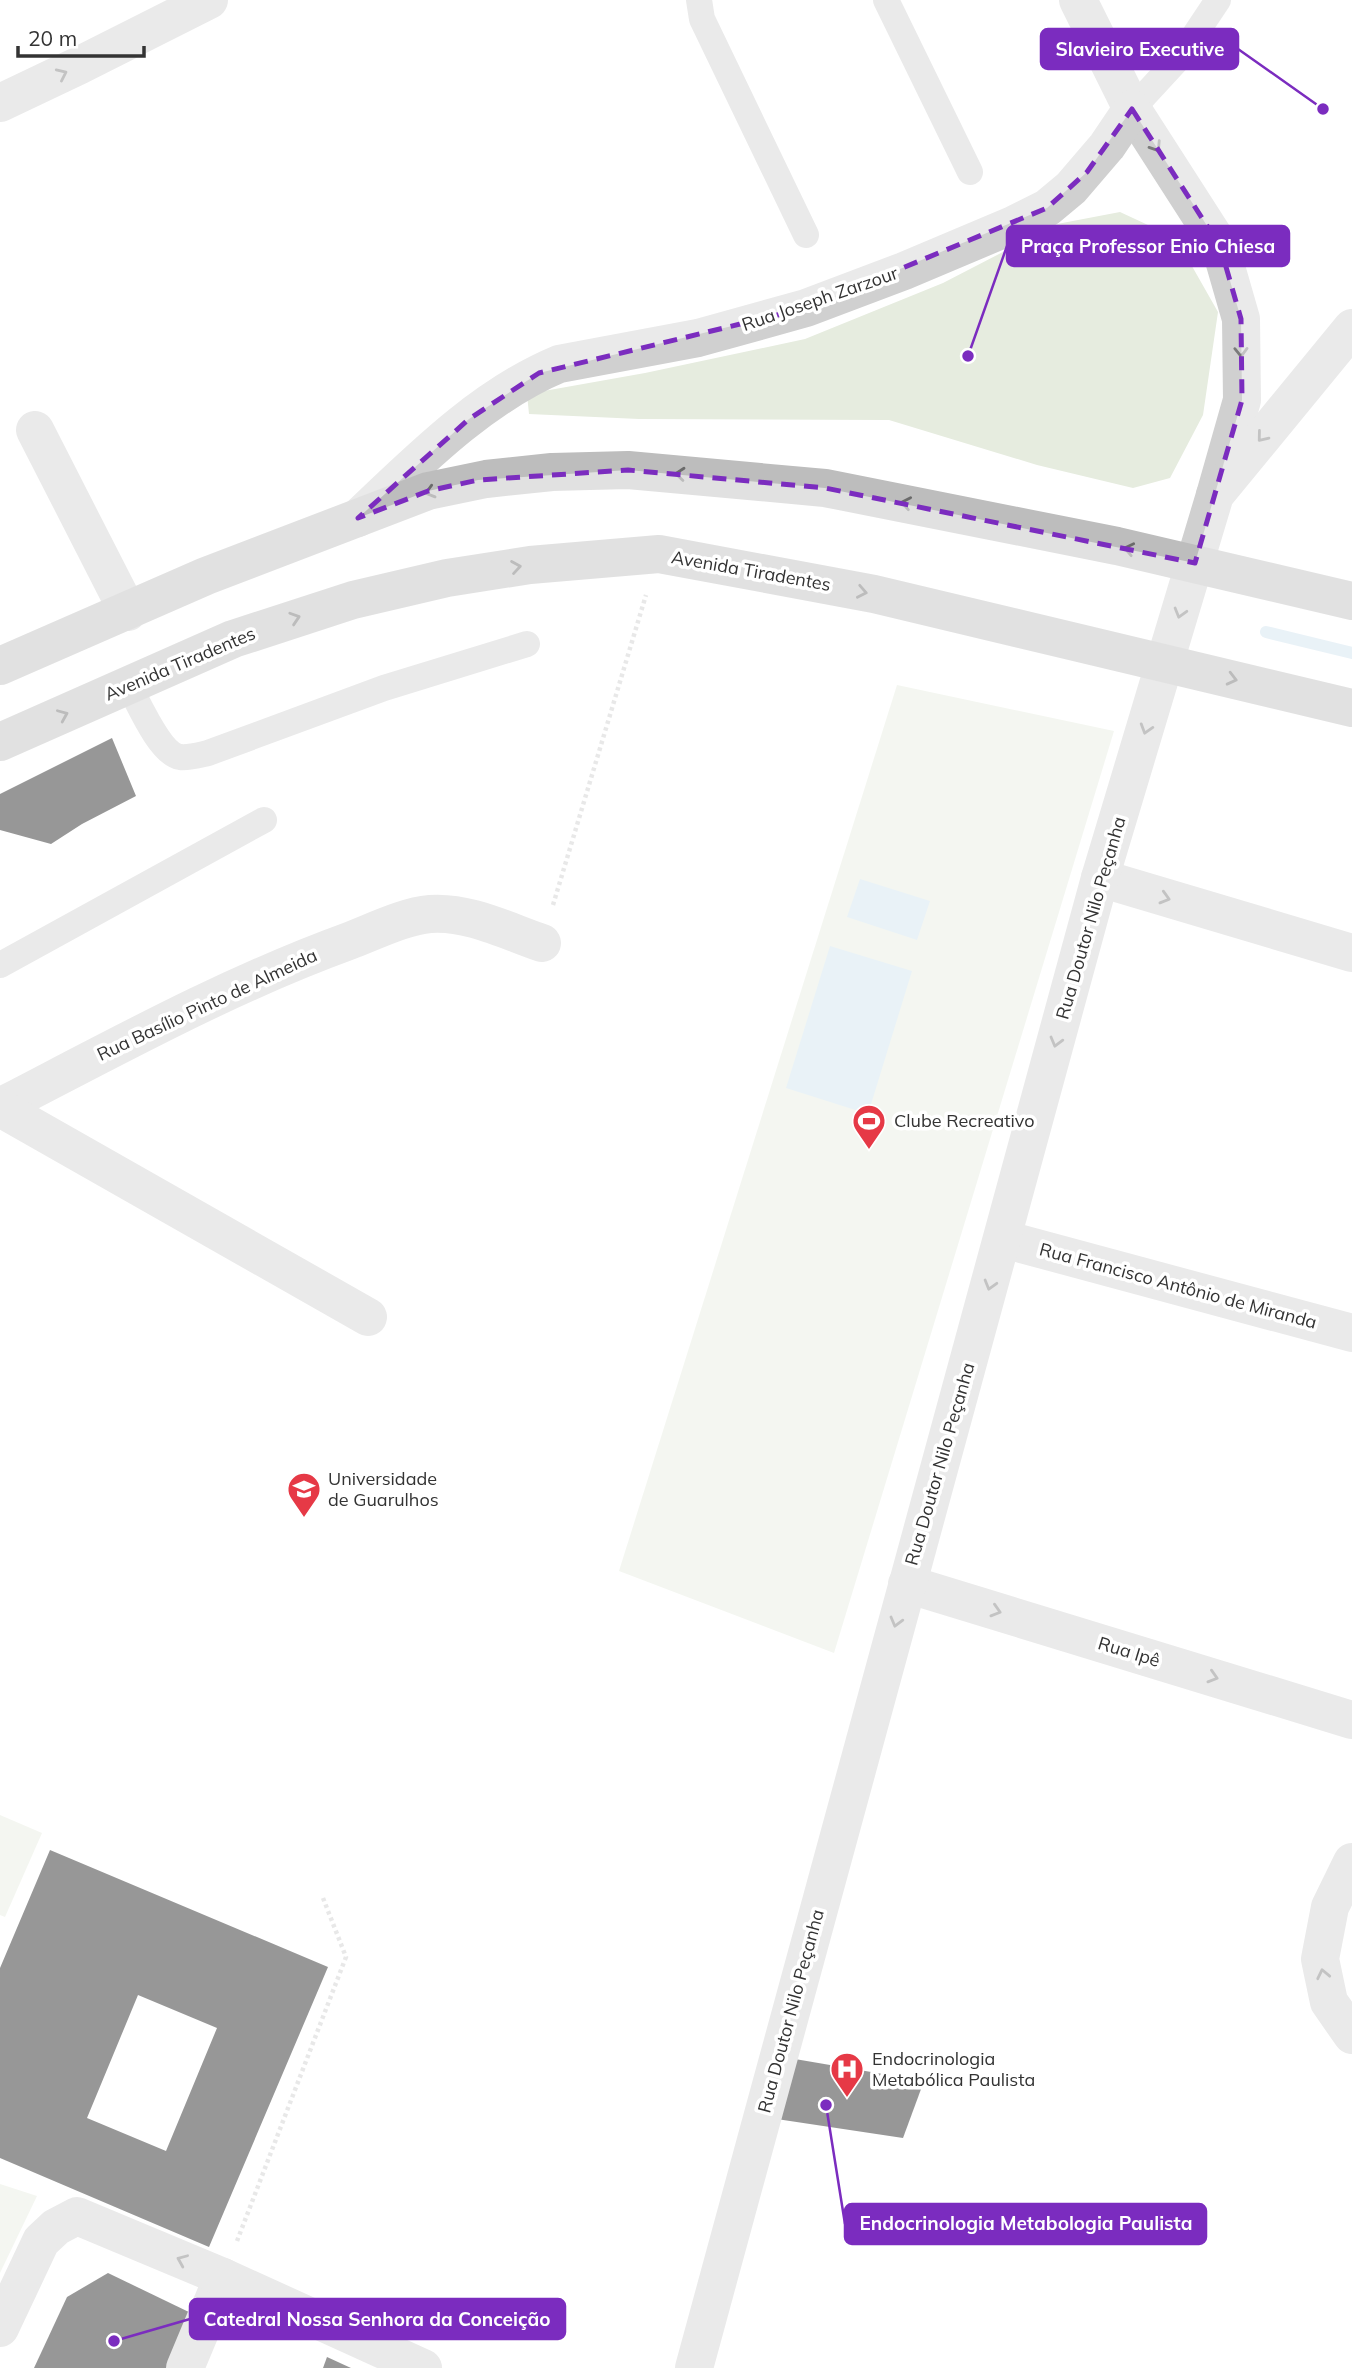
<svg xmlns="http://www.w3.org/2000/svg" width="1352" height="2368" font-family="Mulish,sans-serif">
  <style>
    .green { fill: #e6ecdf }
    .water { fill: #cfe2ee }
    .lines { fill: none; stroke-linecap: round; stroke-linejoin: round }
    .stream { stroke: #cfe2ee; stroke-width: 12 }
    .building { fill: #1a1a1a; fill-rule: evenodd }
    .path { stroke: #cdcdcd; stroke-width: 4.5; stroke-dasharray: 3.5 3.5; stroke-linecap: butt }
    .service { stroke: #d0d0d0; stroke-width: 26 }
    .pedestrian { stroke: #d0d0d0; stroke-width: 38 }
    .minor { stroke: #d0d0d0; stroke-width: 38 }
    .tertiary { stroke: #d0d0d0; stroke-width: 38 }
    .secondary { stroke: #bdbdbd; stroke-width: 38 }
    .oneway { stroke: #7a7a7a }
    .oneway2 { stroke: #6a6a6a }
    .marked { fill: none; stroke: #7b2cbf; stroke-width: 5; stroke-dasharray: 14 9; stroke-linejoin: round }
    .labels { text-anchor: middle; stroke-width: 7; stroke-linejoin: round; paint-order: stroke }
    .street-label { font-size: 18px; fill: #333; stroke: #fff }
    .poi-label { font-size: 18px; fill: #333; stroke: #fff; text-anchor: start }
    .leader { fill: none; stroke: #7b2cbf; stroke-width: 2.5 }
    .callout-dot { fill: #7b2cbf; stroke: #fff; stroke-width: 2.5 }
    .callout { fill: #7b2cbf; stroke: #7b2cbf; stroke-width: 2.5 }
    .callout-label { font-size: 19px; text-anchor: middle; font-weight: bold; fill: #fff }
  </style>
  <rect width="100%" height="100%" fill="#fff"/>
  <g class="green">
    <polygon points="1120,212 1176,238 1218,312 1203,415 1170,478 1133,488 1037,465 889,420 639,419 529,414 527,394 645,373 805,339 943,283 1057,224"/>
    <polygon points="897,685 1114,731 834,1653 619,1571"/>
    <polygon points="0,1815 42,1833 5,1917 0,1915"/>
    <polygon points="0,2184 37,2196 0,2273"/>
  </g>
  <g class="water">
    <polygon points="860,879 930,901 917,940 847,917"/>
    <polygon points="830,946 912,971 868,1114 786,1088"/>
  </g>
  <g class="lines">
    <polyline class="stream" points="1266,632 1352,653"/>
  </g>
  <g class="building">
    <polygon points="112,738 136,796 82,824 51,844 0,830 0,794"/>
    <path d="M50,1850L328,1967L209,2247L0,2158V1968ZM138,1995L217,2028L166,2151L87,2118Z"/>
    <polygon points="789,2058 924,2081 903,2138 770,2118"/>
    <polygon points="108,2273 193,2314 169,2368 34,2368 67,2297"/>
    <polygon points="327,2357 351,2368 323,2368"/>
  </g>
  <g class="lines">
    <g class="path">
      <polyline points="553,905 646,595"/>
      <polyline points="237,2241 346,1957 323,1898"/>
    </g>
    <g class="service">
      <polyline points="699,0 702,19 806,235"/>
      <polyline points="886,0 970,172"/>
      <polyline points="1132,109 1180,57 1218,0"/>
      <path d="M129,686C139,704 160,754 180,757C189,758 199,755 208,753L384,688L527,644"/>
      <polyline points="0,965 264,820"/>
    </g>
    <polyline class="pedestrian" points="185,2368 223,2277"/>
    <g class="minor">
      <polyline points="1078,0 1132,109 1220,246 1241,319 1242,400 1215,495"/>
      <polyline points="0,103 80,65 209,0"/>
      <polyline points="35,430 128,612"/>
      <path d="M358,518C418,461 482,396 559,364L698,338L806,308L904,271L1013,225L1047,208L1071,188L1107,146L1132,109"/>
      <polyline points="1100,878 1352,953"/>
      <path d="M0,1107C114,1048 228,985 349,941C373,932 405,916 430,914C468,911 507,931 542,943"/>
      <polyline points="0,1108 368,1317"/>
      <polyline points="1003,1239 1352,1333"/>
      <polyline points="907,1584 1352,1720"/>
      <polyline points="1352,1862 1330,1907 1320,1959 1329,2002 1352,2035"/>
      <polyline points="0,2328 41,2241 56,2227 77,2216 223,2277 423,2368"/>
    </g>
    <polyline class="tertiary" points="694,2368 1100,878 1215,495 1352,328"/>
    <g class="secondary">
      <polyline points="0,666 206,576 428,491 486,479 552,472 628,470 825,488 1117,546 1352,601"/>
      <polyline points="0,742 233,639 353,600 447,578 530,565 659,554 874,594 1352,708"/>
    </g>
  </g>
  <defs><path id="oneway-chevron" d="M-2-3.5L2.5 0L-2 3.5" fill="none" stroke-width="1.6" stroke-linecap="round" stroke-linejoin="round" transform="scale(1.75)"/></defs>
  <g class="oneway">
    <use href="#oneway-chevron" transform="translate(62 74) rotate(-25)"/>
    <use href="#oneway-chevron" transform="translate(1156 147) rotate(57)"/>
    <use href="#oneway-chevron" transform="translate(1241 352) rotate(89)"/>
    <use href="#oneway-chevron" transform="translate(1262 437) rotate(129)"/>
    <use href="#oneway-chevron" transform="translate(1180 613) rotate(106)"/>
    <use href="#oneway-chevron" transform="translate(1146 729) rotate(107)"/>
    <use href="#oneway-chevron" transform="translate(1165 898) rotate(16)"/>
    <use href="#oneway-chevron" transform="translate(1056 1042) rotate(105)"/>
    <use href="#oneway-chevron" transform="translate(990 1285) rotate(106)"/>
    <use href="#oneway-chevron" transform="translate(996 1611) rotate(17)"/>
    <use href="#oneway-chevron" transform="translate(896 1622) rotate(105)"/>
    <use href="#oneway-chevron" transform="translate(1213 1677) rotate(17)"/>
    <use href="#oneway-chevron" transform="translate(1323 1974) rotate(-102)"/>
    <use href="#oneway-chevron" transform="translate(182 2260) rotate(-157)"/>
  </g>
  <g class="oneway2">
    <use href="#oneway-chevron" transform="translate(680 474) rotate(-175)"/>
    <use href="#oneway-chevron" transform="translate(430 492) rotate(164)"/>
    <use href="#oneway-chevron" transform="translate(906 503) rotate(-169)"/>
    <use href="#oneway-chevron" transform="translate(1129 549) rotate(-168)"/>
    <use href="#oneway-chevron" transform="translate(516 567) rotate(-9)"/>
    <use href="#oneway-chevron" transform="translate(862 592) rotate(11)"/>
    <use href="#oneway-chevron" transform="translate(295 618) rotate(-18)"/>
    <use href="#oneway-chevron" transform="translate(1232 679) rotate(14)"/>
    <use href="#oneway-chevron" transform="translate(63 715) rotate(-23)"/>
  </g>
  <path d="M0 0H1352V2368H0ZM1132,109L1220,246L1241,319L1242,400L1195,563L825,488L628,470L478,480L428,491L358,518L469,419L539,373L806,308L1047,208L1087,172Z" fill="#fff" fill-opacity=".55" fill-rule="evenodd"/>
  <path class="marked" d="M1132,109L1220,246L1241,319L1242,400L1195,563L825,488L628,470L478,480L428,491L358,518L469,419L539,373L806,308L1047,208L1087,172Z"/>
  <defs>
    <symbol id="stadium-pin" viewBox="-11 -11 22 30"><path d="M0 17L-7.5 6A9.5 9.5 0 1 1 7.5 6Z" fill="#e63946" stroke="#fff"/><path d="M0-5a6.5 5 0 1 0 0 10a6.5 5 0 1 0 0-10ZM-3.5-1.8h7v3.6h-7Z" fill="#fff"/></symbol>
    <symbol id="university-pin" viewBox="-11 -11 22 30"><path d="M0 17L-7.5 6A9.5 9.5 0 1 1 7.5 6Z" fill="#e63946" stroke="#fff"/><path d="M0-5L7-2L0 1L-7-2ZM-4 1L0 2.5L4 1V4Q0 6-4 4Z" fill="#fff"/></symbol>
    <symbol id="hospital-pin" viewBox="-11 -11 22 30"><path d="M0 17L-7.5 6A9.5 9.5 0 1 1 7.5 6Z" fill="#e63946" stroke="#fff"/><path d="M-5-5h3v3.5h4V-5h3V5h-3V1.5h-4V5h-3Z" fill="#fff"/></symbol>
  </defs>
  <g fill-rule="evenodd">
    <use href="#stadium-pin" x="850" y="1102" width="38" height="52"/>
    <use href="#university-pin" x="285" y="1470" width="38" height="52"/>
    <use href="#hospital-pin" x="828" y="2050" width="38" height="52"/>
  </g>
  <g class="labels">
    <g class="street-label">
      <text transform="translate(820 299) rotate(-19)" y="6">Rua Joseph Zarzour</text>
      <text transform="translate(751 571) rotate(10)" y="6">Avenida Tiradentes</text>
      <text transform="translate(180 664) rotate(-23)" y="6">Avenida Tiradentes</text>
      <text transform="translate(1091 918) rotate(-74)" y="6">Rua Doutor Nilo Peçanha</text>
      <text transform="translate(207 1005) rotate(-25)" y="6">Rua Basílio Pinto de Almeida</text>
      <text transform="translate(1178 1286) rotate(15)" y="6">Rua Francisco Antônio de Miranda</text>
      <text transform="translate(940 1464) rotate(-74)" y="6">Rua Doutor Nilo Peçanha</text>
      <text transform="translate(1129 1652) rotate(17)" y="6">Rua Ipê</text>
      <text transform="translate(791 2011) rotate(-75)" y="6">Rua Doutor Nilo Peçanha</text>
    </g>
    <g class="poi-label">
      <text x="894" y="1127">Clube Recreativo</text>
      <text x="328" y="1485">Universidade<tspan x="328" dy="21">de Guarulhos</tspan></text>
      <text x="872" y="2065">Endocrinologia<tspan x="872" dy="21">Metabólica Paulista</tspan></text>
    </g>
  </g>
  <path class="leader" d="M1323 109L1238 49M968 356L1007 246M826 2105L845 2224M114 2341L190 2319"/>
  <g class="callout-dot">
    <circle cx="1323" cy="109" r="7"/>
    <circle cx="968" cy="356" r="7"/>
    <circle cx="826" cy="2105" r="7"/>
    <circle cx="114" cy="2341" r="7"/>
  </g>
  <g class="callout">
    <rect x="1041" y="29" width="197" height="40" rx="7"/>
    <rect x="1007" y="226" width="282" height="40" rx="7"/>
    <rect x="845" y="2204" width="361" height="40" rx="7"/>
    <rect x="190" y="2299" width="375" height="40" rx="7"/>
  </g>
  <g class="callout-label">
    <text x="1140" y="56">Slavieiro Executive</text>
    <text x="1148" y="253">Praça Professor Enio Chiesa</text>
    <text x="1026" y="2230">Endocrinologia Metabologia Paulista</text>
    <text x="377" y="2326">Catedral Nossa Senhora da Conceição</text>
  </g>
  <path d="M18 46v10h126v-10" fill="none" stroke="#333333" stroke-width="3.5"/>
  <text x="28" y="46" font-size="21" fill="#333333" stroke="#ffffff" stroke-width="5" paint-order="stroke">20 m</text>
</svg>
